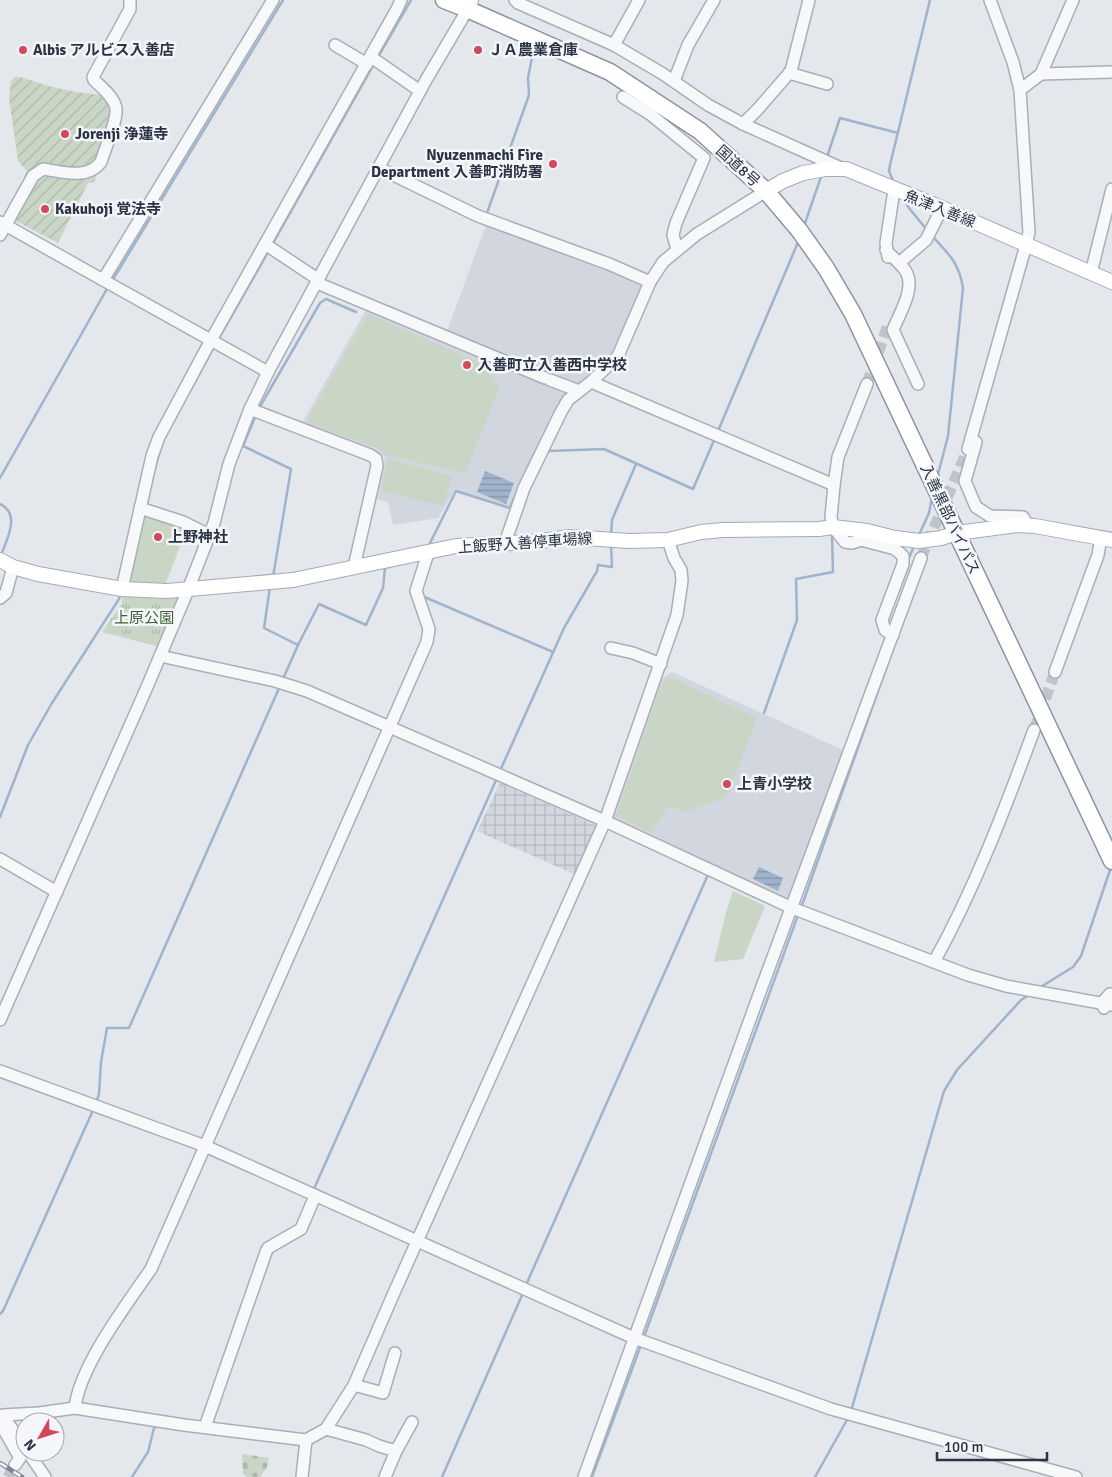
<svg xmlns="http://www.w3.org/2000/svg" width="1112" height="1477" font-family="Signika,'Noto Sans JP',sans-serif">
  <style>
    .built { fill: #d2d6de }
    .industrial { fill: url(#industrial-grid) }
    .grass { fill: #c9d6c5 }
    .cemetery { fill: url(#cemetery-stones) }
    .park { fill: url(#park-tufts) }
    .garden { fill: url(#garden-furrows) }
    .water { fill: url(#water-rules) }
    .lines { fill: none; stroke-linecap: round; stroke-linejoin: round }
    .stream { stroke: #9fb4cc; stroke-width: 2.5 }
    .minor-tunnel { stroke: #bfc3cb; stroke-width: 11; stroke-dasharray: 11 5.5; stroke-linecap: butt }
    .minor-casing { stroke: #a9aeb7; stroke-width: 14 }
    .major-casing { stroke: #a3abb8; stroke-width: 16 }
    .highway-casing { stroke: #8b94a3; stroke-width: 19 }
    .minor { stroke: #f7f8fa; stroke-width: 11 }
    .major { stroke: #fff; stroke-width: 14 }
    .highway { stroke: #fff; stroke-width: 16 }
    .rail-casing { stroke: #7d8696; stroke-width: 4.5 }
    .rail { stroke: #f4f6f9; stroke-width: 2.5; stroke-dasharray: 8; stroke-linecap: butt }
    .poi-dot { fill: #d1495b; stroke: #f4f6f9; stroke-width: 2 }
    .labels { text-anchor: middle; stroke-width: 5; stroke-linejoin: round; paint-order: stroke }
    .poi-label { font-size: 15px; font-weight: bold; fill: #2b3445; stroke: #f4f6f9; text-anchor: start }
    .street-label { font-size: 15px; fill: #2b3445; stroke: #f4f6f9 }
    .park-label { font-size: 15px; fill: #3f6138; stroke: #f4f6f9 }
  </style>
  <defs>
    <pattern id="industrial-grid" width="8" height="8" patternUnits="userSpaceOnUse" patternTransform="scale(1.25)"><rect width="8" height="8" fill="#d2d6de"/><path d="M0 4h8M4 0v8" fill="none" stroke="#b4b8c0"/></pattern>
    <pattern id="cemetery-stones" width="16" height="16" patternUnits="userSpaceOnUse" patternTransform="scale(1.25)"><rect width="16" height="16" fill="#c9d6c5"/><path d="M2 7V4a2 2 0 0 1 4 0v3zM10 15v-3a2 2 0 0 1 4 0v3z" fill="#adb8ab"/></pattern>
    <pattern id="park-tufts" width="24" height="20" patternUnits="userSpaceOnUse" patternTransform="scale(1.25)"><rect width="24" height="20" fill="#c9d6c5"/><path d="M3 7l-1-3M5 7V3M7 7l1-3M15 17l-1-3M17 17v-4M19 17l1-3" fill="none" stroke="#adb8ab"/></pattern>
    <pattern id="garden-furrows" width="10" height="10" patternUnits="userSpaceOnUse" patternTransform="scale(1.25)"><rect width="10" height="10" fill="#c9d6c5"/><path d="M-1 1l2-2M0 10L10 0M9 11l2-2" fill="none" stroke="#adb8ab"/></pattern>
    <pattern id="water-rules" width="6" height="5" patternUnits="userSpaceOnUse" patternTransform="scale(1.25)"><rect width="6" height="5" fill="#9fb4cc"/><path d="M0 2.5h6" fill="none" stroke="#8293a7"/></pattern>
  </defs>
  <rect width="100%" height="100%" fill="#e4e7ec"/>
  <g class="built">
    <polygon points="486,225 595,265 642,287 612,352 587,378 561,400 521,483 511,509 455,490 438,518 393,525 388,502 377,499 385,458 377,452 302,423 367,308 443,342"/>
    <polygon points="672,672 843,750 790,902 611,818 660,680"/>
  </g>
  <polygon class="industrial" points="500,783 597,826 576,875 477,831"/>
  <g class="grass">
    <polygon points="368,314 484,365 500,386 465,474 386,455 377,448 306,422"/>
    <polygon points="388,459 452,476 443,506 381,491"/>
    <polygon points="144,513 187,528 164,588 125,586"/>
    <polygon points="672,678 757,718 727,797 685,812 668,806 652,833 616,816 661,684"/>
    <polygon points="733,891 765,906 743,959 714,962 726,912"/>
  </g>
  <polygon class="cemetery" points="242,1454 269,1458 267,1467 260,1477 247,1477 243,1474"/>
  <polygon class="park" points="123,592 176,594 179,598 157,646 102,632 122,603"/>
  <path class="garden" d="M15,77C25,77 32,81 42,84C65,91 89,94 113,96L110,144L94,182L88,183L58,243L7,216L27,171L18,161L9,98L11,81Z"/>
  <g class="water">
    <polygon points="485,471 514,483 506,504 477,492"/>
    <polygon points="759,867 783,878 778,891 753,879"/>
  </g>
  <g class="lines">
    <g class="stream">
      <polyline points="378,57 411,0"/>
      <polyline points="827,157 840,118 898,133"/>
      <polyline points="894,183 889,171 890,165 930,0"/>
      <polyline points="903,198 909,208 927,230"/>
      <polyline points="487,213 529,95 528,78 533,52"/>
      <polyline points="804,226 822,174"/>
      <path d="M932,236C949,254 959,263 963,288L948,436L937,478"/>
      <polyline points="272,245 374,64"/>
      <polyline points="112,281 283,0"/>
      <polyline points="218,340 268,252"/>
      <polyline points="195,382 215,345"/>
      <polyline points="258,410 320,303 326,299 356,312"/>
      <polyline points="256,415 243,446 291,469 273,577"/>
      <polyline points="718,431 799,240"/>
      <polyline points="549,451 604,449 693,489 715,438"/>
      <polyline points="155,468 162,444"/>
      <polyline points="525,473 536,452"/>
      <polyline points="0,478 108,287"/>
      <path d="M0,504C21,514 7,539 1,555"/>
      <polyline points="611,535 612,520 636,464"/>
      <polyline points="918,537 929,513 932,498"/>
      <polyline points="428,547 456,491 510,508 516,494"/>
      <polyline points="908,560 915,544"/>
      <polyline points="270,587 264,628 298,645 283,679"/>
      <polyline points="422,596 553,652"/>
      <polyline points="298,645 319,604 366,625 383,588 385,568 392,566"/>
      <polyline points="764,713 797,620 796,579 833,572 832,535"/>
      <polyline points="500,771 564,628 597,571 598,565 612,567 611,546"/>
      <polyline points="0,817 28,745 52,703 119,599 121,593"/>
      <polyline points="801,908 888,663"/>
      <polyline points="1039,988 1073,967 1081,956 1111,867"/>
      <polyline points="96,1103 99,1094 101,1062 107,1028 129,1028 280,686"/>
      <polyline points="313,1191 497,778"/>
      <polyline points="526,1285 707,877"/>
      <polyline points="0,1314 3,1311 94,1108"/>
      <polyline points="644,1337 798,915"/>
      <polyline points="851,1411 944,1091 957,1070 1021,1000 1029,995"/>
      <polyline points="132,1477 148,1452 154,1428 158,1426"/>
      <polyline points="442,1477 523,1293"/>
      <polyline points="592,1477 641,1345"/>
      <polyline points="815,1477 848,1418"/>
    </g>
    <g class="minor-tunnel">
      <polyline points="867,384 889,322"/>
      <polyline points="921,558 968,449"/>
      <polyline points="1034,730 1055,672"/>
      <polyline points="8,1477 15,1465"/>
    </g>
    <defs>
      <g id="minor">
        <polyline points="515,0 518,3 614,45 663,74 708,105 743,124 841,168"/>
        <polyline points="335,45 367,64"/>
        <polyline points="614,45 639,0"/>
        <polyline points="371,57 420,91"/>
        <polyline points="789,73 827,84"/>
        <polyline points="1041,74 1112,72"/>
        <polyline points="674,81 688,45 714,0"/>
        <polyline points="1020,90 1041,74 1073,0"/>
        <polyline points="623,97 650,114 704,158 676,223 673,235 677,249"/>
        <polyline points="743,124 758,109 791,71 809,0"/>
        <polyline points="379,168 478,216 609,264 650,282"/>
        <polyline points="0,222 103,280"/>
        <path d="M0,235L33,176L43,169C62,172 88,180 101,162C104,151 118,119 116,108C114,97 101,87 94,80L93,77L130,9V0"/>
        <polyline points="265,244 319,280"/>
        <path d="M886,250C892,257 900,263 905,270C917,287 899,314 893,330L918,384"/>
        <polyline points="888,257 886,243 894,190"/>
        <polyline points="899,263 926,240 942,208"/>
        <polyline points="1091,273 1112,189"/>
        <polyline points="317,283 545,378"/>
        <polyline points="268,372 103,280 273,0"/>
        <polyline points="550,380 579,391"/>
        <polyline points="591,382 834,485"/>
        <polyline points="867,384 838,457 834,485 831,517 833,527 845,542 852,543 861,540 895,549 903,556 903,564 882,620 885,630 893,635"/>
        <polyline points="250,409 370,455 376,459 377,466 354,567"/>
        <polyline points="976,442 965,481 976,507 990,516 1023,517 1028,526"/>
        <polyline points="968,449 1026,245 1029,232 1020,90 1013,62 990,0"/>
        <polyline points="140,508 183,522 209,535"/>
        <polyline points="505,543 524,488 561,412 568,400 591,382 618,356 650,282 663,262 697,234 766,191"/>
        <polyline points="122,589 152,456 159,437 211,340 397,9 401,0"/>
        <polyline points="0,598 6,593 13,567"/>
        <polyline points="611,648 633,653 661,664"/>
        <polyline points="160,656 275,681 307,691 605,821 792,908 968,975 1006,986 1112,1005"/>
        <polyline points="1055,672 1098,555 1101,537"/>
        <polyline points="0,859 57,892"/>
        <path d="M934,962C975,888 1005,809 1034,730"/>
        <polyline points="1104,1008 1102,1003 1110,994 1112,994"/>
        <polyline points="0,1020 147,687 188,590 214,523 229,464 250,409 268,372 426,80 462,19 470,3"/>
        <polyline points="0,1071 205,1146 634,1338 831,1409 1076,1477"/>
        <polyline points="354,1385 383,1393 395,1353"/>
        <path d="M75,1408C79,1367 127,1304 151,1269L427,642L429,629L416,591L428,553"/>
        <polyline points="0,1423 3,1415 39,1413 75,1408 184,1425 306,1440 326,1429 354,1385 393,1295 605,821 677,615 682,581 681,570 674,558 668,540"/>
        <polyline points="0,1423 20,1458 15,1465"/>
        <polyline points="8,1423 25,1448"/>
        <polyline points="205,1427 266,1252 268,1248 301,1229 315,1196"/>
        <polyline points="326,1429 366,1440 379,1446 396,1451 385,1477"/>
        <polyline points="396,1451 412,1422"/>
        <polyline points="28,1452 45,1477"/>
        <polyline points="302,1477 306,1440"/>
        <polyline points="584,1477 760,992 921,558"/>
      </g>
      <g id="major">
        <polyline points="471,1 471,0"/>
        <polyline points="766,191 783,181 803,173 825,169 846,169 942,208 1112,282"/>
        <polyline points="0,560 13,567 38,574 122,589 167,591 293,580 456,546 532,542 571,537 629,541 668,540 701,532 723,530 819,529 833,527 867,531 895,538 919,541 941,538 957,533 1018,525 1035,526 1112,540"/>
      </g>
      <polyline id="highway" points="444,0 467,9 610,72 700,131 766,191 799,230 826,268 853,314 1112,861"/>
    </defs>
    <use href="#minor" class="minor-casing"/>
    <use href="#major" class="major-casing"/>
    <use href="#highway" class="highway-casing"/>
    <use href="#minor" class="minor"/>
    <use href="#major" class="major"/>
    <use href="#highway" class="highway"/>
    <defs>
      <polyline id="rail" points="0,1463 22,1477"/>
    </defs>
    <use href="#rail" class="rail-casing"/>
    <use href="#rail" class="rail"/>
  </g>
  <g class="poi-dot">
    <circle cx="23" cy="50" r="5"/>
    <circle cx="478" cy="50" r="5"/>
    <circle cx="65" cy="134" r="5"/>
    <circle cx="553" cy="164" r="5"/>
    <circle cx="45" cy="209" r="5"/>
    <circle cx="467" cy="365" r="5"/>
    <circle cx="158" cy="537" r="5"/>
    <circle cx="727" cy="784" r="5"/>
  </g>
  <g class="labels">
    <g class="poi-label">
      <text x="33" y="55">Albis アルビス入善店</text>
      <text x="488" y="55">ＪＡ農業倉庫</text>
      <text x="75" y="139">Jorenji 浄蓮寺</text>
      <text x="543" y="160" text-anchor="end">Nyuzenmachi Fire<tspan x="543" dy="17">Department 入善町消防署</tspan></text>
      <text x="55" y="214">Kakuhoji 覚法寺</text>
      <text x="477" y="370">入善町立入善西中学校</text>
      <text x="168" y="542">上野神社</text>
      <text x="737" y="789">上青小学校</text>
    </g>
    <g class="street-label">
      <text transform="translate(738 166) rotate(42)" y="5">国道8号</text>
      <text transform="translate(940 209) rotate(22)" y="5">魚津入善線</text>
      <text transform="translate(950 519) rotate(65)" y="5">入善黒部バイパス</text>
      <text transform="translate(525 543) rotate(-4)" y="5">上飯野入善停車場線</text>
    </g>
    <g class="park-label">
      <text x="144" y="623">上原公園</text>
    </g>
  </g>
  <g transform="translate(40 1437) rotate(231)"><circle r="24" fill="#f4f6f9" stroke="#a4a8b1"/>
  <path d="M0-4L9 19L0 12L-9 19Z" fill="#d1495b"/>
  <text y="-8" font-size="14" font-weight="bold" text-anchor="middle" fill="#2b3445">N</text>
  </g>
  <path d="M937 1452v8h110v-8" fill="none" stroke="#2b3445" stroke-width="2.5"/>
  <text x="944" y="1452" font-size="15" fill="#2b3445" stroke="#f4f6f9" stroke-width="4" paint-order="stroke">100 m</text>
</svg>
